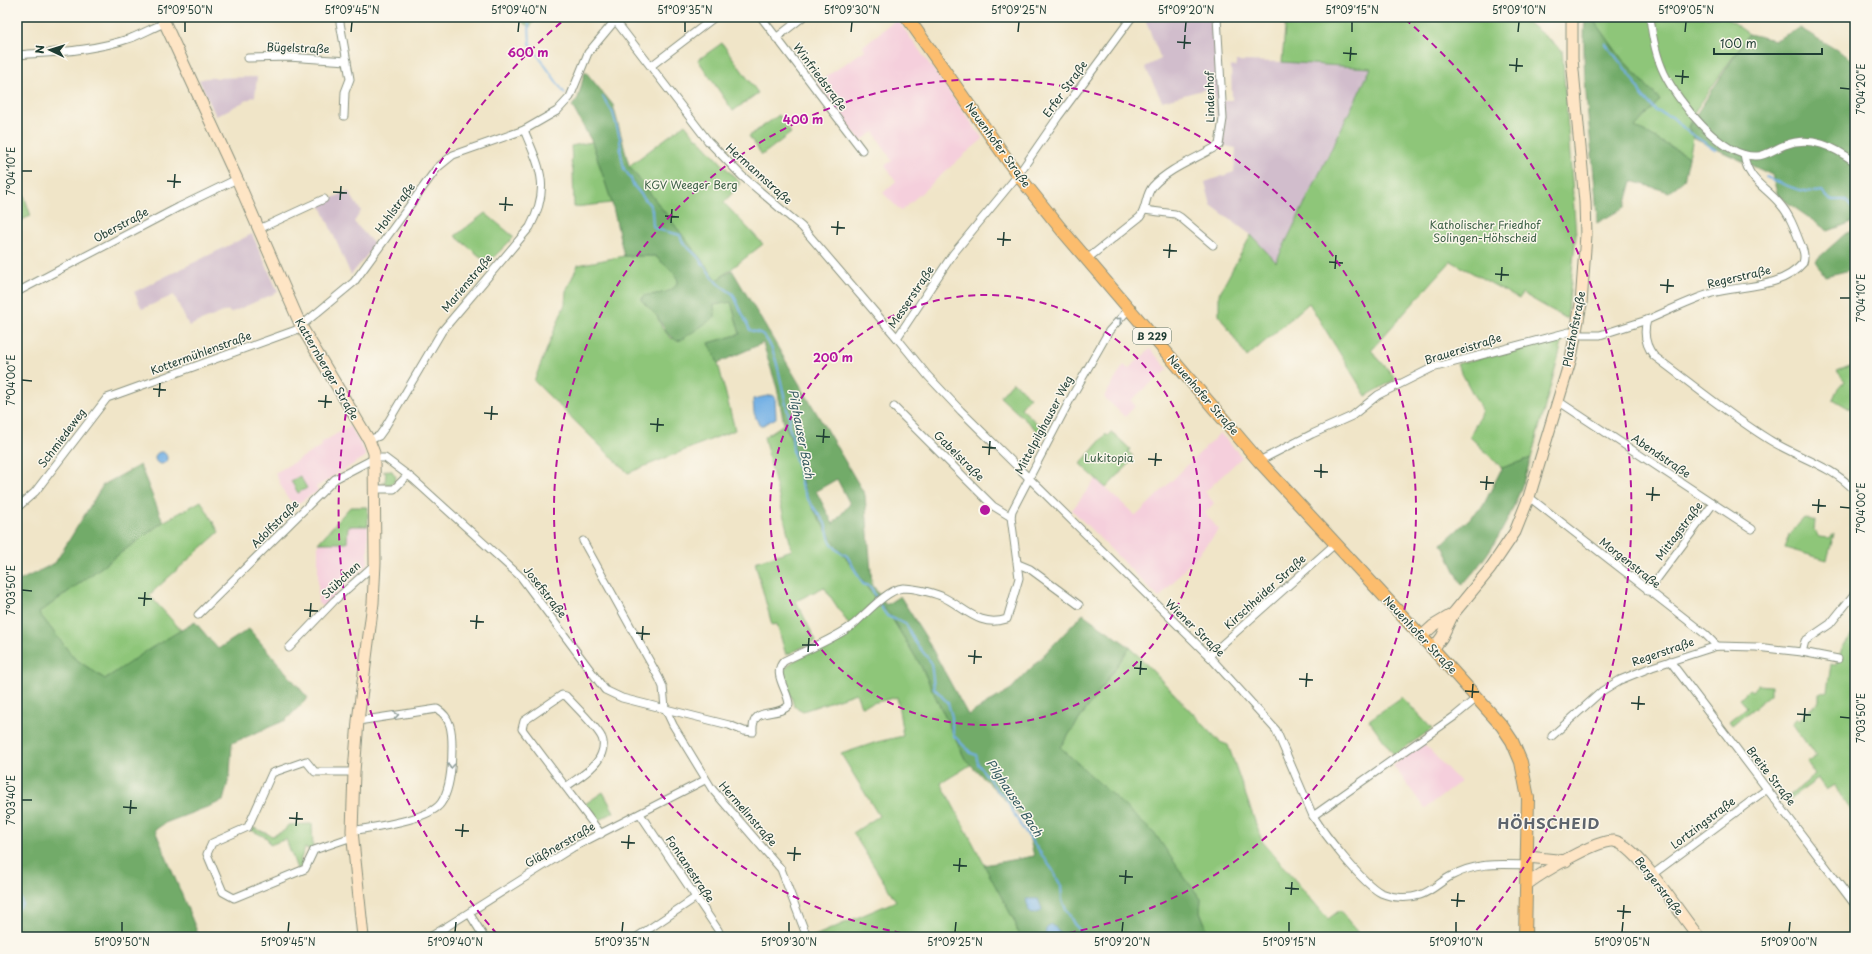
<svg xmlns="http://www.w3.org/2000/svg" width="1872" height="954" font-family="'Playpen Sans',sans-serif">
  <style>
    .built { fill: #f5cfdc }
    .industrial { fill: #d1bdcc }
    .green { fill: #8ec679; stroke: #568256 }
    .forest { fill: #72ab69; stroke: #48744e; fill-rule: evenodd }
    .water { fill: #73b0e5; stroke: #49768c }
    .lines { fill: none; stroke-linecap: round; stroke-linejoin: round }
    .stream { stroke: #73b0e5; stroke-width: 2 }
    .street-casing { stroke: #88917e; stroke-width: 9 }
    .secondary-casing { stroke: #88917e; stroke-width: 13 }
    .primary-casing { stroke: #88917e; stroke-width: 14 }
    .street { stroke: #fff; stroke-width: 7 }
    .secondary { stroke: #fee5c5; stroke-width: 11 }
    .primary { stroke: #fcbd6e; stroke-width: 12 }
    .oneway { stroke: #8f9e9a }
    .ticks { fill: none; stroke: #1f3d34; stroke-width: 1.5 }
    .ring { fill: none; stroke: #b5179e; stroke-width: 2; stroke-dasharray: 7 5 }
    .labels { text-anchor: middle; stroke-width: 3; stroke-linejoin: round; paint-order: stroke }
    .shield { fill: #fbf7ec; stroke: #61756b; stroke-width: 1 }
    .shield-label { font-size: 10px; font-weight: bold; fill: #1f3d34 }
    .street-label { font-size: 11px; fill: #1f3d34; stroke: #fbf7ec }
    .park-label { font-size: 11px; fill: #3b5f45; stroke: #fbf7ec }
    .water-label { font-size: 12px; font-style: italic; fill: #345a60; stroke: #fbf7ec }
    .district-label { font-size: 15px; font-weight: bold; letter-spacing: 1px; fill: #5d646d; stroke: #fbf7ec }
    .centre { fill: #b5179e; stroke: #fbf7ec; stroke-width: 2 }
    .ring-label { font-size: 12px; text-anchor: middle; font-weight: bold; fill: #b5179e; stroke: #fbf7ec; stroke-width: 3; stroke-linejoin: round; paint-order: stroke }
    .neatline { fill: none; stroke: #1f3d34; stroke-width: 1.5 }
    .ticks-label { font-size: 10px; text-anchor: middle; fill: #1f3d34 }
  </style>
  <rect width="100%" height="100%" fill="#fbf7ec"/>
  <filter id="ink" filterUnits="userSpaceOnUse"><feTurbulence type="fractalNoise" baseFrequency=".025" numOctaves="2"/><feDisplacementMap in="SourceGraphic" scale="8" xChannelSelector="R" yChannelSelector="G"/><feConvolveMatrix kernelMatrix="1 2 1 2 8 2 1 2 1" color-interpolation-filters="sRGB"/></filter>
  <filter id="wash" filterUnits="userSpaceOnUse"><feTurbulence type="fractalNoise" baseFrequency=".012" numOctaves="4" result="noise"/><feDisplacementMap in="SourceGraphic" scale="16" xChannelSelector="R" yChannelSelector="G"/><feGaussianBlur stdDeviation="0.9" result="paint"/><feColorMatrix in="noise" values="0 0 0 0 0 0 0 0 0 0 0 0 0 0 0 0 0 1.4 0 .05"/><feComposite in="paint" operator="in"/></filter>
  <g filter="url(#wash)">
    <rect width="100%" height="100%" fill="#f0e5c8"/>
    <g class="built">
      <polygon points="897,19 983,139 966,153 901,211 883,193 896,181 885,165 892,161 874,132 860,141 817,83 865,50 863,46"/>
      <polygon points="1150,349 1168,369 1131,400 1135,406 1125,417 1104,397 1124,365 1128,369"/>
      <polygon points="350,426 365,452 365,457 316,487 318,491 295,505 286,496 275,473 322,446 321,443"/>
      <polygon points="1220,433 1242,457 1205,492 1214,503 1205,513 1219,530 1159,598 1072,510 1096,479 1136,516"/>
      <polygon points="350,507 368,507 368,564 323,607 318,603 318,543"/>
      <polygon points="1423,743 1460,782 1425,809 1393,765"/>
    </g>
    <g class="industrial">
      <polygon points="1144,17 1217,17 1222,100 1232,100 1231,66 1236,66 1236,61 1282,62 1371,68 1276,263 1251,235 1211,205 1205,182 1234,172 1236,148 1219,145 1223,119 1217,118 1213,87 1162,101 1145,67 1161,59"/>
      <polygon points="257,77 255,96 216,116 199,80 206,78"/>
      <polygon points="348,191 361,211 354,222 375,245 351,275 320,204"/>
      <polygon points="252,234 278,292 230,313 228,310 189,326 174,295 142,309 134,292"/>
    </g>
    <g class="green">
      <polygon points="515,17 536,17 530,27"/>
      <polygon points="1286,17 1521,17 1562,50 1576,235 1567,319 1522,293 1519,299 1451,261 1371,350 1396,379 1366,396 1309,303 1247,357 1219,315 1219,294 1251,235 1276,262 1371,68 1282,62"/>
      <polygon points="1592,17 1725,17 1749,34 1693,114 1688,127 1693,138 1689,157 1634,127 1660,100 1621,58"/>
      <polygon points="722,43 758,93 733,111 698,60"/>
      <polygon points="779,115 791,133 762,155 749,136"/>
      <polygon points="685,124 696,138 699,139 740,183 724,203 763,244 717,280 629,166"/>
      <polygon points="592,142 612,203 574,207 573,171 571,162 572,161 571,146"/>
      <polygon points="17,174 31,216 17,222"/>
      <polygon points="485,213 514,237 488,263 455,236"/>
      <path d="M624,256H655L673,272L678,280C675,295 656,293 644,296L641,300L657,316L662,328L672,339L715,317L713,305L731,302L740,334L709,343L718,363L735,430L628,473L534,381L565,304L566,291L578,265Z"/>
      <polygon points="1564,336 1531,458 1502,468 1470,437 1482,411 1457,364"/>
      <polygon points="1855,364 1855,412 1833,399 1837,390 1845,381 1837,371"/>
      <polygon points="1013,382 1030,397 1021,408 1046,432 1043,436 1000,397"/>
      <polygon points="784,424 790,435 806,496 825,529 874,597 890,615 921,666 965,759 972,764 941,783 1015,922 1019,937 812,937 896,901 853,833 879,816 841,754 877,742 903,736 897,697 861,706 856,693 803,711 794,706 783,671 792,662 852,629 824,587 796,601 816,641 786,655 777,624 772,625 755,562 792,550 764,437"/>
      <polygon points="1112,432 1130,449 1128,452 1133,456 1131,458 1133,460 1106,488 1080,464 1106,434 1108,436"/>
      <polygon points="387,470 392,471 396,477 394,482 389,485 382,482 385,482 386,472 383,472"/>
      <polygon points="300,476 307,488 298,493 291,481"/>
      <polygon points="201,501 219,532 149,595 181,630 105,679 74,658 39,613 163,522"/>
      <polygon points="350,507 368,507 368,526 348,526 347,543 318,543"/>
      <polygon points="1804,518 1815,521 1814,531 1819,537 1829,538 1834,534 1827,560 1785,548 1789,535"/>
      <polygon points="1855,632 1855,815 1834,785 1826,790 1818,779 1786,802 1784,800 1815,775 1807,763 1816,757 1792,723 1797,718 1799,720 1819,701 1819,694 1827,691 1831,664 1836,665 1842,648"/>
      <polygon points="1130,647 1220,742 1228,745 1262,841 1328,919 1340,910 1361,937 1210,937 1200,911 1201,899 1185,878 1060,747"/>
      <polygon points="1758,685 1771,686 1771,694 1733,725 1730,721 1747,707 1740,699 1749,690 1752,692"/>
      <polygon points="1402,697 1432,729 1394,755 1369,720"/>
      <polygon points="603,792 614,812 597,821 585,804"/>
      <polygon points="312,824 313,847 311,850 305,848 300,861 305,863 302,867 297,869 286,839 270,845 267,838 251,830 252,827 272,836 284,831 288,825"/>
    </g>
    <g class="forest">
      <path d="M1585,17H1592L1621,58L1660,100L1635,127L1689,157L1684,180L1669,192L1632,181L1625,207L1597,223C1595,154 1580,86 1585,17Z"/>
      <polygon points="1800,28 1855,61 1855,221 1828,231 1778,196 1772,175 1693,138 1688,127 1749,34 1775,40"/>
      <path d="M585,71L613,105L629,166L717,280L732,270L865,495L872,584L886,605L900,596L925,636L968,715L1011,689L1083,614L1130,647L1060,747L1156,835L1185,878L1201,899L1200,912L1210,937H1019L1015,922L984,865L1034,856L1025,820L965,759L921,666L890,615L874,597L825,529L806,496L790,435L784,424L777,388L763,343L718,363L709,343L740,334L731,302L714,305L715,317L681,340L677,341L667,333L657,316L641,300L644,296C656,293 675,295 678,280L673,272L655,256H624L612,203L592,142L572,106L578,98ZM837,479L850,504L833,524L816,491Z"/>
      <polygon points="1855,230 1855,269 1825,276 1815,261 1845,234"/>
      <path d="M1531,458C1517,506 1497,548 1462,585L1442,544L1483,506L1502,468Z"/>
      <polygon points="140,465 163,522 39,613 74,658 105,679 151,648 195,622 218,649 249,629 308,698 286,720 232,743 230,774 223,801 165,823 155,830 199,936 17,937 17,681 19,680 17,677 17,582 55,563 103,485"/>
    </g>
    <g class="water">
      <polygon points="772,395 775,397 776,418 763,425 759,425 754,413 753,399"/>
      <circle cx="161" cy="458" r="6"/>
      <polygon points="1026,899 1038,899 1042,909 1040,912 1032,914 1029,911"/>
      <polygon points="1051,924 1057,929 1062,937 1045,937 1046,929"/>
    </g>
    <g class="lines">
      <g class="stream">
        <polyline points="526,17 529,24 530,44 565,94"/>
        <polyline points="1605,43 1634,80 1641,94 1656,111 1672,117 1688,132 1716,150"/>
        <path d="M603,97L613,113L620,138L621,154L624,169L630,177L634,186L649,204L652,210L653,226L656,229L680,235L683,243L697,256L717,283L733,294L750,330C753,332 759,332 762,334C779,348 782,398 790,419L788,425L792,435L793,453L799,469L801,484L807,498L825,523L830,541L837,550L847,556L863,584L871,587L877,600"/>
        <path d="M1766,177C1784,184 1803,195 1822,191L1830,200H1845L1855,211"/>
        <polyline points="879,604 887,616 906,624 915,642 931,662 934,688 948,703 952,717 952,728 954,736 971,753 976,755 978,764 997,790 1005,797 1021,826 1052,869 1061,886 1062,901 1074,924 1086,937"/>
        <polyline points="17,886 22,904 17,909"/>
      </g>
    </g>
  </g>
  <g filter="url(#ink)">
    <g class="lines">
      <defs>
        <g id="street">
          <polyline points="339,17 350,79 345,92 344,116"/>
          <polyline points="761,17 862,150"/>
          <path d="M1132,17L1058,117L1018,175L953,254L897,338L928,376L961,411L1209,656L1276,730L1313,816C1325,835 1362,883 1381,893C1393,898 1408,899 1420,895C1432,891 1440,882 1451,876C1477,862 1499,864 1528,865"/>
          <path d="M1650,17C1652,35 1656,56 1664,73C1678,102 1722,158 1757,156C1766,156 1776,148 1785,145C1811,135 1834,147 1855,162"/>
          <polyline points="615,20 708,141 742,176 802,227 897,338"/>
          <polyline points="776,38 803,17"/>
          <path d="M17,55C55,52 94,51 131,38C142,34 154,27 165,23"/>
          <polyline points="248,58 288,57 347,61"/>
          <polyline points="651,66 715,17"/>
          <path d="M1744,155C1748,181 1765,186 1780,204C1789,214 1794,227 1799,240C1802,248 1806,254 1803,263C1781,289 1743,285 1712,293C1690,300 1668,311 1647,320C1643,334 1645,345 1654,356C1692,384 1729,415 1768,439C1796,457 1833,466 1855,491"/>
          <polyline points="1144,210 1175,214 1180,217 1213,245"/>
          <polyline points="259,229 324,199"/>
          <path d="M1087,259L1140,217C1147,208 1145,194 1153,186C1169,168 1198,158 1219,145L1223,119L1217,17"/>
          <polyline points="17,292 179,207 237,179"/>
          <polyline points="1558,401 1752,529"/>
          <polyline points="894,407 993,506 1011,517"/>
          <path d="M369,440L379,436L384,429L442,331L530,227C551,187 540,168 524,130"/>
          <polyline points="1259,461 1312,434 1352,416 1378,395 1432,368 1569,332 1583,335 1600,335 1647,320"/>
          <polyline points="375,489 394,489 408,475"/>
          <polyline points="1529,497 1705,634 1717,646"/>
          <polyline points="17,508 35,492 107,398 296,330 301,326 354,282 437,168 453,155 524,130 557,111 570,97 588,53 618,17"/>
          <polyline points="583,541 659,678 663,687 665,708 673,725 712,789 781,869 807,937"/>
          <polyline points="1018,564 1030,569 1079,605"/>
          <polyline points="1648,591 1713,504"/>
          <path d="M198,615L335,479L375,458H385L413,479L521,577L605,690L622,698L729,725L744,731L753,732C751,704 777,719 789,705C789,691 771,674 784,661C804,651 837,638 854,624C866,614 886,590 903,588C913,588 931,592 941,596C965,607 978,628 1007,619L1019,578L1011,517L1012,511L1072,396L1109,331L1129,309"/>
          <polyline points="289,648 334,601 375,564"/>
          <polyline points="1802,652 1838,659"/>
          <polyline points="1209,656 1335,544"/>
          <polyline points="1670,661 1855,905"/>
          <polyline points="1552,736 1602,691 1620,680 1652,667 1717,646 1756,647 1802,652 1805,641 1830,624 1855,593"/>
          <path d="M566,787C575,780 586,774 593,766C600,760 606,747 602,738C598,728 574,705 566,696L562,695L524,721L522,729L601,834"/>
          <polyline points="640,814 718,930 721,937"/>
          <polyline points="1313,816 1455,716 1478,697"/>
          <path d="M352,831C372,827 430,820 441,803C451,789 452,762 452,746C452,732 451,717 437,709L358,721"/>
          <polyline points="352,837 314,850 305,869 234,898 223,892 207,854 212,843 248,827 272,773 306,761 315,772 354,772"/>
          <polyline points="1652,875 1767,789"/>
          <polyline points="469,913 484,937"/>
          <polyline points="430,937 572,848 705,780"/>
          <polyline points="637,937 695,898"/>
        </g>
        <g id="secondary">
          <polyline points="162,17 237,179 301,326 369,440 374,453 375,563 373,603 358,721 354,772 352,831 363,937"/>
          <polyline points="1422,636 1433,626 1453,614"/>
          <polyline points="1433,649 1442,637 1453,614 1490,569 1515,532 1529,497 1571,358 1581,304 1586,235 1585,202 1572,59 1572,17"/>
          <polyline points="1528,857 1566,861"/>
          <path d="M1527,884C1542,873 1597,839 1614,841C1638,845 1681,917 1699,937"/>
        </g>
        <polyline id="primary" points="907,17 1018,175 1061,229 1259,461 1433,649 1502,726 1512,741 1521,762 1528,798 1525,937"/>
      </defs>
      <use href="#street" class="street-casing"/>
      <use href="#secondary" class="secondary-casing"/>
      <use href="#primary" class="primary-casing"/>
      <use href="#street" class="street"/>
      <use href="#secondary" class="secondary"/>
      <use href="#primary" class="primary"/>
    </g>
    <defs><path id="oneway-chevron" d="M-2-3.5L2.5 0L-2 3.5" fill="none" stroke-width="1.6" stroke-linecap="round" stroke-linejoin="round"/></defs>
    <g class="oneway">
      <use href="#oneway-chevron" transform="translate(1119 320) rotate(-46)"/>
      <use href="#oneway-chevron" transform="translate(396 715) rotate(-9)"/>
      <use href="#oneway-chevron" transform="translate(451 766) rotate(95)"/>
    </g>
  </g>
  <path class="ticks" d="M185,32V22M351,32L352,22M518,32L519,22M685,32V22M851,32L852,22M1018,32L1019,22M1185,32L1186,22M1352,32V22M1518,32L1519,22M1685,32L1686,22M1177,42L1191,43M1184,49L1185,35M1343,53L1357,54M1350,61L1351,47M1509,65L1523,66M1516,72L1517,58M1675,76L1689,77M1682,84L1683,70M1840,88L1850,89M22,171H32M167,181L181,182M174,188L175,174M333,192L347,193M340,200L341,186M499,204L513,205M505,211L506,197M665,216L679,217M671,223L672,209M831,227L845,228M837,235L838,221M997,239L1011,240M1003,246L1004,232M1163,250L1177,251M1169,258L1170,244M1329,262L1343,263M1335,269L1336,255M1495,274L1509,275M1501,281L1502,267M1660,285L1674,286M1667,293L1668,279M1840,298H1850M22,380L32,381M153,389L166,390M159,397L160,383M318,401L332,402M325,408L326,395M484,413L498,414M491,420L492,406M650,424L664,425M657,432L658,418M816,436L830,437M823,443L824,429M982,447L996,448M989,455L990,441M1148,459L1162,460M1155,466L1156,453M1314,471L1328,472M1321,478V464M1480,482L1494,483M1486,490L1487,476M1646,494L1660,495M1652,501L1653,487M1812,505L1826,506M1840,507L1850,508M1818,513L1819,499M22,590L32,591M138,598L152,599M144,606L145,592M304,610L318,611M310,617L311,603M470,621L484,622M476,629L477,615M636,633L650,634M642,640L643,626M802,645H816M808,652L809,638M968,656L982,657M974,664L975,650M1134,668L1147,669M1140,675L1141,661M1299,679L1313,680M1306,687L1307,673M1465,691L1479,692M1472,698L1473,684M1631,703L1645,704M1638,710L1639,696M1797,714L1811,715M1840,717L1850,718M1804,722L1805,708M22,800H32M123,807L137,808M130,814L131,800M289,818L303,819M296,826L297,812M455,830L469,831M462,837L463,824M621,842L635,843M628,849L629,835M787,853L801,854M794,861L795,847M953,865L967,866M959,872L960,858M1119,876L1133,877M1125,884L1126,870M1285,888L1299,889M1291,895L1292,882M1451,900L1465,901M1457,907L1458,893M1617,911L1631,912M1623,919L1624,905M122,932V922M288,932L289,922M455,932L456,922M622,932L623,922M789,932V922M955,932L956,922M1122,932L1123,922M1289,932V922M1456,932V922M1622,932L1623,922M1789,932L1790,922"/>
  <g class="ring">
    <circle cx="985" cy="510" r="215"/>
    <path d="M925 937A431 431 0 1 1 1045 937"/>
    <path d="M497 934A646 646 0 0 1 565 19M1405 19A646 646 0 0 1 1473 934"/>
  </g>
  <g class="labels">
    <rect class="shield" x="1133" y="328" width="38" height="16" rx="3"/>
    <g class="shield-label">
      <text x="1152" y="340">B 229</text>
    </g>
    <g class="street-label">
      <text transform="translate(298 48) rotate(2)" y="4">Bügelstraße</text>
      <text transform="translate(820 77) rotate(53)" y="4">Winfriedstraße</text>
      <text transform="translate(1065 89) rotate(-54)" y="4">Erfer Straße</text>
      <text transform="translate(1210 97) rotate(-91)" y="4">Lindenhof</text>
      <text transform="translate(998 145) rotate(54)" y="4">Neuenhofer Straße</text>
      <text transform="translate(759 174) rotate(42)" y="4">Hermannstraße</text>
      <text transform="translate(395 208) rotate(-54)" y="4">Hohlstraße</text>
      <text transform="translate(121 225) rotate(-28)" y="4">Oberstraße</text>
      <text transform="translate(1739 277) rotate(-13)" y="4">Regerstraße</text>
      <text transform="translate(467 283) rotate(-50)" y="4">Marienstraße</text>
      <text transform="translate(911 297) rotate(-56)" y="4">Messerstraße</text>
      <text transform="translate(1574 329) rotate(-79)" y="4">Platzhofstraße</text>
      <text transform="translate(1463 349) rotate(-17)" y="4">Brauereistraße</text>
      <text transform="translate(201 353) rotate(-20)" y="4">Kottermühlenstraße</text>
      <text transform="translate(327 369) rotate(60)" y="4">Katternberger Straße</text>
      <text transform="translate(1203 395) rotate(49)" y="4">Neuenhofer Straße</text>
      <text transform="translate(1044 425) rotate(-62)" y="4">Mittelpilghauser Weg</text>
      <text transform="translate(62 438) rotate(-53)" y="4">Schmiedeweg</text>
      <text transform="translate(959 456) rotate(45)" y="4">Gabelstraße</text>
      <text transform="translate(1661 456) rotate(34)" y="4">Abendstraße</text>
      <text transform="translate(275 524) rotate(-45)" y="4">Adolfstraße</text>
      <text transform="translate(1679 531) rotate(-53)" y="4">Mittagstraße</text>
      <text transform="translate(1630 563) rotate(38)" y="4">Morgenstraße</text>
      <text transform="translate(341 580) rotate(-43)" y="4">Stübchen</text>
      <text transform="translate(545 592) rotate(52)" y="4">Josefstraße</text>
      <text transform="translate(1265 592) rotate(-42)" y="4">Kirschheider Straße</text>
      <text transform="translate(1195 628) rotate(44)" y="4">Wiener Straße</text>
      <text transform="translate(1420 635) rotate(47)" y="4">Neuenhofer Straße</text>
      <text transform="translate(1663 652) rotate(-19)" y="4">Regerstraße</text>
      <text transform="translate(1771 776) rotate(52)" y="4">Breite Straße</text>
      <text transform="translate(748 814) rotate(49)" y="4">Hermelinstraße</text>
      <text transform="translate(1703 823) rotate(-37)" y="4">Lortzingstraße</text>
      <text transform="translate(560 845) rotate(-30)" y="4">Gläßnerstraße</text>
      <text transform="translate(690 869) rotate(56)" y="4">Fontanestraße</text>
      <text transform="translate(1659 886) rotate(52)" y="4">Bergerstraße</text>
    </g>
    <g class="park-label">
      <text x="691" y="189">KGV Weeger Berg</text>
      <text x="1485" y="229">Katholischer Friedhof<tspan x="1485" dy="13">Solingen-Höhscheid</tspan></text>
      <text x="1109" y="462">Lukitopia</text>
    </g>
    <g class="water-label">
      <text transform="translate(801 434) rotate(79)" y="4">Pilghauser Bach</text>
      <text transform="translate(1014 798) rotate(56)" y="4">Pilghauser Bach</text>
    </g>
    <g class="district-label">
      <text x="1549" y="829">HÖHSCHEID</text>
    </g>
  </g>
  <circle cx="985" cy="510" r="6" class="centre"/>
  <g class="ring-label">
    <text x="528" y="57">600 m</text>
    <text x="803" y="124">400 m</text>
    <text x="833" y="362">200 m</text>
  </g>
  <rect width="1872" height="954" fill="none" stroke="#fbf7ec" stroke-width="44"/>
  <g transform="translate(50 50) rotate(274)" stroke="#fbf7ec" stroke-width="3" paint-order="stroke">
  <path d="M0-3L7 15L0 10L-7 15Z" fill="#1f3d34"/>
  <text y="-6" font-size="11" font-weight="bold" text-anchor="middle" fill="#1f3d34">N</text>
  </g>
  <path d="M1714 48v6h108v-6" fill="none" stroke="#1f3d34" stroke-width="2"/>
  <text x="1720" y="48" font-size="12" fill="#1f3d34" stroke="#fbf7ec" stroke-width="3" paint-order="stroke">100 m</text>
  <rect x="22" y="22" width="1828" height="910" class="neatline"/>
  <g class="ticks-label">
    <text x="185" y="14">51°09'50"N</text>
    <text x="352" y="14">51°09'45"N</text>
    <text x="519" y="14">51°09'40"N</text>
    <text x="685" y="14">51°09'35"N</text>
    <text x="852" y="14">51°09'30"N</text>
    <text x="1019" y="14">51°09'25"N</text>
    <text x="1186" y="14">51°09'20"N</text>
    <text x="1352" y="14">51°09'15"N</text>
    <text x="1519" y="14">51°09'10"N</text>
    <text x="1686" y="14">51°09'05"N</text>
    <text transform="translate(1861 89) rotate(-90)" y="4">7°04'20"E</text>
    <text transform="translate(11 171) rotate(-90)" y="4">7°04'10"E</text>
    <text transform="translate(1861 298) rotate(-90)" y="4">7°04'10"E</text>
    <text transform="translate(11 380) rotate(-90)" y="4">7°04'00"E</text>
    <text transform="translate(1861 508) rotate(-90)" y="4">7°04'00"E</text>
    <text transform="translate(11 590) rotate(-90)" y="4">7°03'50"E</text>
    <text transform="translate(1861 718) rotate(-90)" y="4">7°03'50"E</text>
    <text transform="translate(11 800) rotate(-90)" y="4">7°03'40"E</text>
    <text x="122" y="946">51°09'50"N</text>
    <text x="288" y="946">51°09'45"N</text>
    <text x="455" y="946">51°09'40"N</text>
    <text x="622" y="946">51°09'35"N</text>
    <text x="789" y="946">51°09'30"N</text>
    <text x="955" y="946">51°09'25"N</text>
    <text x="1122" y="946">51°09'20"N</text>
    <text x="1289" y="946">51°09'15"N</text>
    <text x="1456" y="946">51°09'10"N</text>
    <text x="1622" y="946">51°09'05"N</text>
    <text x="1789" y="946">51°09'00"N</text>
  </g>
</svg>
